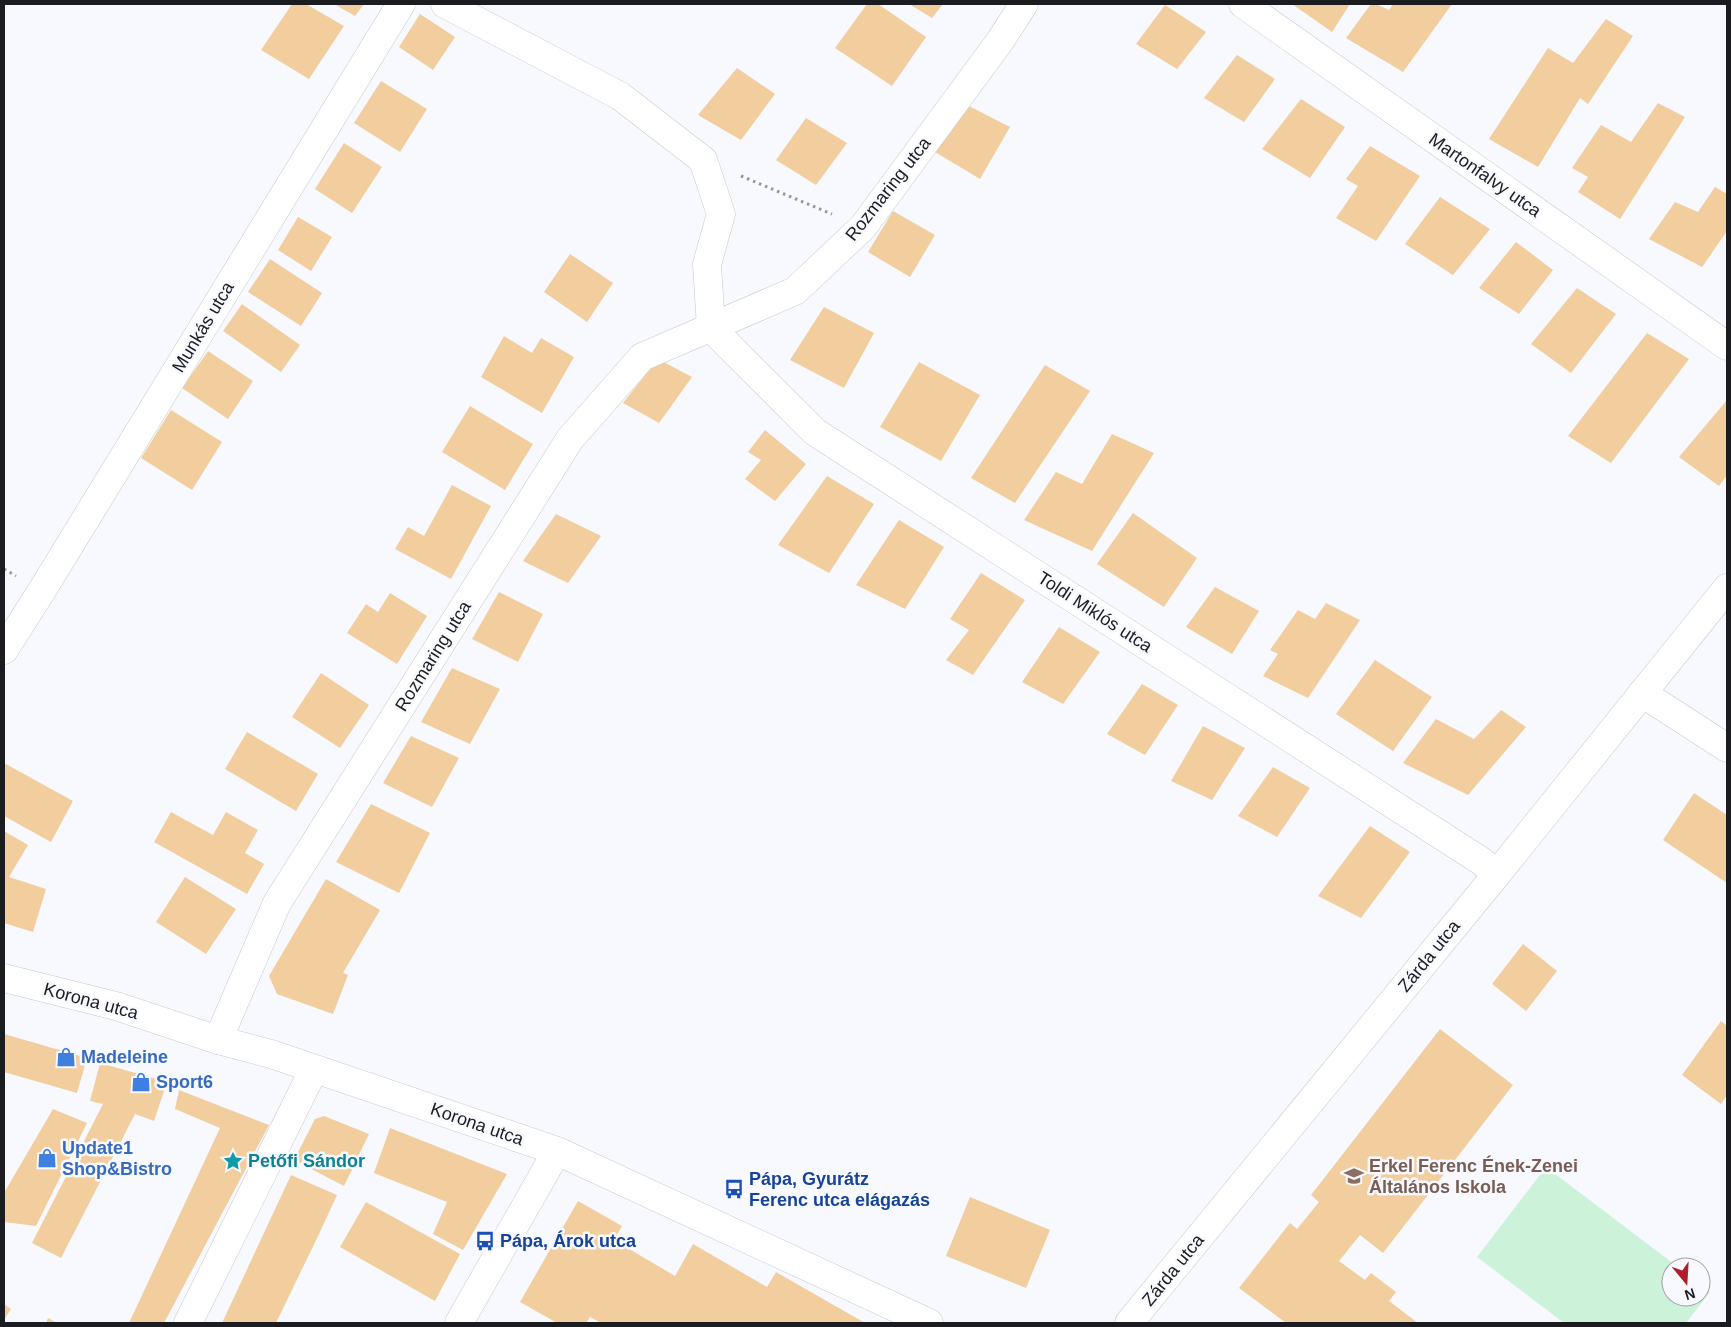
<svg xmlns="http://www.w3.org/2000/svg" width="1731" height="1327" font-family="Helvetica,sans-serif">
  <style>
    .green { fill: #ccf3d9 }
    .building { fill: #f2cd9e }
    .lines { fill: none; stroke-linecap: round; stroke-linejoin: round }
    .street-casing { stroke: #c6c9d4; stroke-width: 29 }
    .path { stroke: #95969b; stroke-width: 3; stroke-dasharray: 2.5 4; stroke-linecap: butt }
    .street { stroke: #fff; stroke-width: 28 }
    .labels { text-anchor: middle; stroke-width: 5; stroke-linejoin: round; paint-order: stroke }
    .street-label { font-size: 18px; fill: #1a1c20; stroke: #f8f9fe }
    .shop-label { font-size: 18px; font-weight: bold; fill: #366cbe; stroke: #f8f9fe; text-anchor: start }
    .culture-label { font-size: 18px; font-weight: bold; fill: #0d838f; stroke: #f8f9fe; text-anchor: start }
    .education-label { font-size: 18px; font-weight: bold; fill: #785e54; stroke: #f8f9fe; text-anchor: start }
    .transit-label { font-size: 18px; font-weight: bold; fill: #164399; stroke: #f8f9fe; text-anchor: start }
  </style>
  <rect width="100%" height="100%" fill="#f8f9fe"/>
  <polygon class="green" points="1546,1167 1678,1267 1671,1267 1671,1297 1701,1297 1701,1285 1710,1292 1686,1323 1564,1323 1477,1257"/>
  <g class="building">
    <polygon points="292,4 306,4 344,26 309,79 261,50"/>
    <polygon points="334,4 364,4 355,16"/>
    <polygon points="867,4 878,4 926,37 892,86 835,48"/>
    <polygon points="909,4 943,4 932,18"/>
    <polygon points="1292,4 1350,4 1332,32"/>
    <polygon points="1371,4 1376,4 1389,10 1393,4 1452,4 1403,72 1346,38"/>
    <polygon points="1165,5 1206,32 1177,69 1136,44"/>
    <polygon points="420,14 455,37 433,70 399,47"/>
    <polygon points="1606,19 1633,36 1588,104 1580,98 1538,167 1489,139 1548,48 1573,63"/>
    <polygon points="1237,55 1275,79 1244,122 1204,98"/>
    <polygon points="737,68 775,94 741,140 698,115"/>
    <polygon points="381,81 427,109 400,152 354,123"/>
    <polygon points="1301,99 1345,127 1310,178 1262,149"/>
    <polygon points="1658,103 1685,117 1620,219 1578,192 1588,177 1572,168 1601,125 1631,142"/>
    <polygon points="967,105 1010,127 980,179 935,152"/>
    <polygon points="806,118 847,143 816,185 776,160"/>
    <polygon points="344,143 382,167 352,213 315,189"/>
    <polygon points="1370,146 1420,176 1376,241 1336,218 1358,186 1346,179"/>
    <polygon points="1715,187 1727,194 1727,231 1702,267 1649,239 1675,202 1698,212"/>
    <polygon points="1440,197 1490,229 1453,275 1405,244"/>
    <polygon points="893,211 935,235 910,277 868,252"/>
    <polygon points="298,217 332,237 311,271 278,250"/>
    <polygon points="1516,242 1553,270 1519,314 1479,288"/>
    <polygon points="570,254 613,283 587,322 544,292"/>
    <polygon points="270,259 322,293 301,326 248,292"/>
    <polygon points="1577,288 1616,314 1571,373 1531,344"/>
    <polygon points="242,304 300,345 281,372 223,331"/>
    <polygon points="824,307 874,333 844,388 790,360"/>
    <polygon points="1647,333 1689,359 1611,463 1568,436"/>
    <polygon points="504,336 532,353 541,338 574,357 542,413 481,377"/>
    <polygon points="208,351 253,381 228,419 182,388"/>
    <polygon points="658,359 692,377 659,423 623,403"/>
    <polygon points="919,362 980,395 941,461 880,427"/>
    <polygon points="1045,365 1090,391 1015,503 971,478"/>
    <polygon points="1727,400 1727,475 1719,486 1679,457"/>
    <polygon points="470,406 533,444 505,490 442,452"/>
    <polygon points="171,410 222,442 192,490 141,458"/>
    <polygon points="765,430 806,464 775,501 745,479 761,460 748,452"/>
    <polygon points="1112,434 1154,453 1092,551 1024,520 1056,472 1082,484"/>
    <polygon points="827,476 874,504 829,573 778,545"/>
    <polygon points="452,485 491,506 451,579 395,549 408,527 424,536"/>
    <polygon points="1133,513 1197,558 1164,607 1097,564"/>
    <polygon points="556,514 601,536 568,583 523,561"/>
    <polygon points="899,520 944,547 905,609 856,585"/>
    <polygon points="981,573 1025,600 973,675 946,660 969,630 950,619"/>
    <polygon points="1215,587 1259,611 1232,654 1186,627"/>
    <polygon points="499,592 543,614 518,662 472,639"/>
    <polygon points="390,593 427,616 397,664 347,633 366,604 378,612"/>
    <polygon points="1326,603 1360,620 1308,698 1263,676 1278,654 1270,650 1298,610 1315,619"/>
    <polygon points="1059,627 1100,652 1063,704 1022,682"/>
    <polygon points="1375,660 1432,697 1393,751 1336,714"/>
    <polygon points="452,668 500,689 470,744 421,722"/>
    <polygon points="321,673 369,705 340,748 292,717"/>
    <polygon points="1142,684 1178,705 1145,755 1107,734"/>
    <polygon points="1501,710 1526,727 1468,795 1403,763 1436,719 1474,739"/>
    <polygon points="1203,726 1245,748 1212,800 1171,781"/>
    <polygon points="247,732 318,774 296,811 225,769"/>
    <polygon points="411,736 459,758 432,807 383,783"/>
    <polygon points="4,763 73,801 51,842 4,816"/>
    <polygon points="1273,767 1310,788 1277,837 1238,816"/>
    <polygon points="1694,793 1727,815 1727,883 1663,840"/>
    <polygon points="371,804 430,833 399,893 336,862"/>
    <polygon points="171,812 213,835 226,812 258,830 245,853 264,864 247,894 154,842"/>
    <polygon points="1370,826 1410,852 1361,918 1318,896"/>
    <polygon points="4,831 28,845 9,877 46,889 33,932 4,923"/>
    <polygon points="185,877 236,909 206,954 156,922"/>
    <polygon points="326,879 380,910 343,973 348,975 333,1014 277,994 269,976"/>
    <polygon points="1523,944 1557,971 1526,1011 1492,984"/>
    <polygon points="1721,1021 1727,1026 1727,1095 1721,1104 1682,1075"/>
    <polygon points="1440,1029 1513,1085 1383,1253 1360,1235 1339,1261 1365,1280 1371,1273 1396,1292 1389,1301 1418,1323 1286,1323 1239,1288 1290,1223 1297,1229 1319,1202 1311,1195"/>
    <polygon points="4,1034 87,1058 77,1093 4,1072"/>
    <polygon points="100,1063 167,1082 154,1121 135,1114 61,1258 32,1243 103,1104 90,1101"/>
    <polygon points="179,1090 269,1125 164,1323 129,1323 220,1128 175,1109"/>
    <polygon points="53,1109 87,1123 36,1226 4,1222 4,1193"/>
    <polygon points="324,1116 369,1134 344,1186 294,1160 315,1119"/>
    <polygon points="390,1128 507,1174 463,1250 433,1234 447,1202 374,1173"/>
    <polygon points="291,1175 337,1195 319,1234 276,1323 222,1323"/>
    <polygon points="970,1197 1050,1230 1026,1288 946,1256"/>
    <polygon points="578,1201 622,1226 614,1240 675,1276 693,1244 767,1287 776,1272 865,1323 601,1323 590,1317 586,1323 557,1323 520,1302"/>
    <polygon points="366,1202 460,1254 435,1301 340,1247"/>
    <polygon points="4,1304 11,1309 4,1320"/>
    <polygon points="48,1318 57,1323 46,1323"/>
  </g>
  <g class="lines">
    <defs>
      <g id="street">
        <polyline points="445,4 620,96 703,160 721,214 707,264 711,328 815,432 1481,861 1497,874"/>
        <polyline points="1243,4 1727,346"/>
        <polyline points="4,650 41,592 401,4"/>
        <polyline points="1642,693 1727,748"/>
        <polyline points="4,978 116,1006 218,1040 271,1054 557,1151 929,1323"/>
        <polyline points="218,1040 277,903 570,439 642,357 795,291 863,227 1000,41 1024,4"/>
        <polyline points="188,1323 314,1069"/>
        <polyline points="459,1323 557,1151"/>
        <polyline points="1129,1323 1497,874 1727,588"/>
      </g>
    </defs>
    <use href="#street" class="street-casing"/>
    <g class="path">
      <polyline points="741,176 832,214"/>
      <polyline points="4,569 16,576"/>
    </g>
    <use href="#street" class="street"/>
  </g>
  <defs>
    <symbol id="shop-bare" viewBox="-9 -9 18 18"><path d="M-5-2.5h2.3a2.7 3.5 0 0 1 5.4 0H5L5.5 6h-11ZM-1.5-2.5h3a1.5 2.3 0 0 0-3 0Z" fill="#3f7fe0" stroke="#f8f9fe" stroke-width="2.5" paint-order="stroke"/></symbol>
    <symbol id="sight-bare" viewBox="-9 -9 18 18"><path d="M0-6L1.8-2.2L6-1.7L2.9 1.2L3.7 5.4L0 3.3L-3.7 5.4L-2.9 1.2L-6-1.7L-1.8-2.2Z" fill="#0f9aa8" stroke="#f8f9fe" stroke-width="2.5" paint-order="stroke"/></symbol>
    <symbol id="school-bare" viewBox="-9 -9 18 18"><path d="M0-5L7-2L0 1L-7-2ZM-4 1L0 2.5L4 1V4Q0 6-4 4Z" fill="#8d6e63" stroke="#f8f9fe" stroke-width="2.5" paint-order="stroke"/></symbol>
    <symbol id="bus-bare" viewBox="-9 -9 18 18"><path d="M-5-6H5V4H4V6H2V4H-2V6H-4V4H-5ZM-3.5-4V0h7V-4ZM-3.5 1.2v1.5H-2V1.2ZM2 1.2v1.5H3.5V1.2Z" fill="#1a4fb4" stroke="#f8f9fe" stroke-width="2.5" paint-order="stroke"/></symbol>
  </defs>
  <g fill-rule="evenodd">
    <use href="#shop-bare" x="52" y="1043" width="28" height="28"/>
    <use href="#shop-bare" x="127" y="1068" width="28" height="28"/>
    <use href="#shop-bare" x="33" y="1144" width="28" height="28"/>
    <use href="#sight-bare" x="219" y="1147" width="28" height="28"/>
    <use href="#school-bare" x="1340" y="1162" width="28" height="28"/>
    <use href="#bus-bare" x="720" y="1175" width="28" height="28"/>
    <use href="#bus-bare" x="471" y="1227" width="28" height="28"/>
  </g>
  <g class="labels">
    <g class="street-label">
      <text transform="translate(1485 175) rotate(35)" y="6">Martonfalvy utca</text>
      <text transform="translate(888 189) rotate(-52)" y="6">Rozmaring utca</text>
      <text transform="translate(203 327) rotate(-59)" y="6">Munkás utca</text>
      <text transform="translate(1095 612) rotate(33)" y="6">Toldi Miklós utca</text>
      <text transform="translate(433 656) rotate(-58)" y="6">Rozmaring utca</text>
      <text transform="translate(1429 956) rotate(-51)" y="6">Zárda utca</text>
      <text transform="translate(91 1001) rotate(15)" y="6">Korona utca</text>
      <text transform="translate(477 1124) rotate(19)" y="6">Korona utca</text>
      <text transform="translate(1173 1270) rotate(-51)" y="6">Zárda utca</text>
    </g>
    <g class="shop-label">
      <text x="81" y="1063">Madeleine</text>
      <text x="156" y="1088">Sport6</text>
      <text x="62" y="1154">Update1<tspan x="62" dy="21">Shop&amp;Bistro</tspan></text>
    </g>
    <g class="culture-label">
      <text x="248" y="1167">Petőfi Sándor</text>
    </g>
    <g class="education-label">
      <text x="1369" y="1172">Erkel Ferenc Ének-Zenei<tspan x="1369" dy="21">Általános Iskola</tspan></text>
    </g>
    <g class="transit-label">
      <text x="749" y="1185">Pápa, Gyurátz<tspan x="749" dy="21">Ferenc utca elágazás</tspan></text>
      <text x="500" y="1247">Pápa, Árok utca</text>
    </g>
  </g>
  <rect width="1731" height="1327" fill="none" stroke="#1a1c20" stroke-width="10"/>
  <g transform="translate(1686 1282) rotate(162)"><circle r="24" fill="#f8f9fe" stroke="#9fa1a5"/>
  <path d="M0-4L9 19L0 12L-9 19Z" fill="#b11e2a"/>
  <text y="-8" font-size="14" font-weight="bold" text-anchor="middle" fill="#1a1c20">N</text>
  </g>
</svg>
